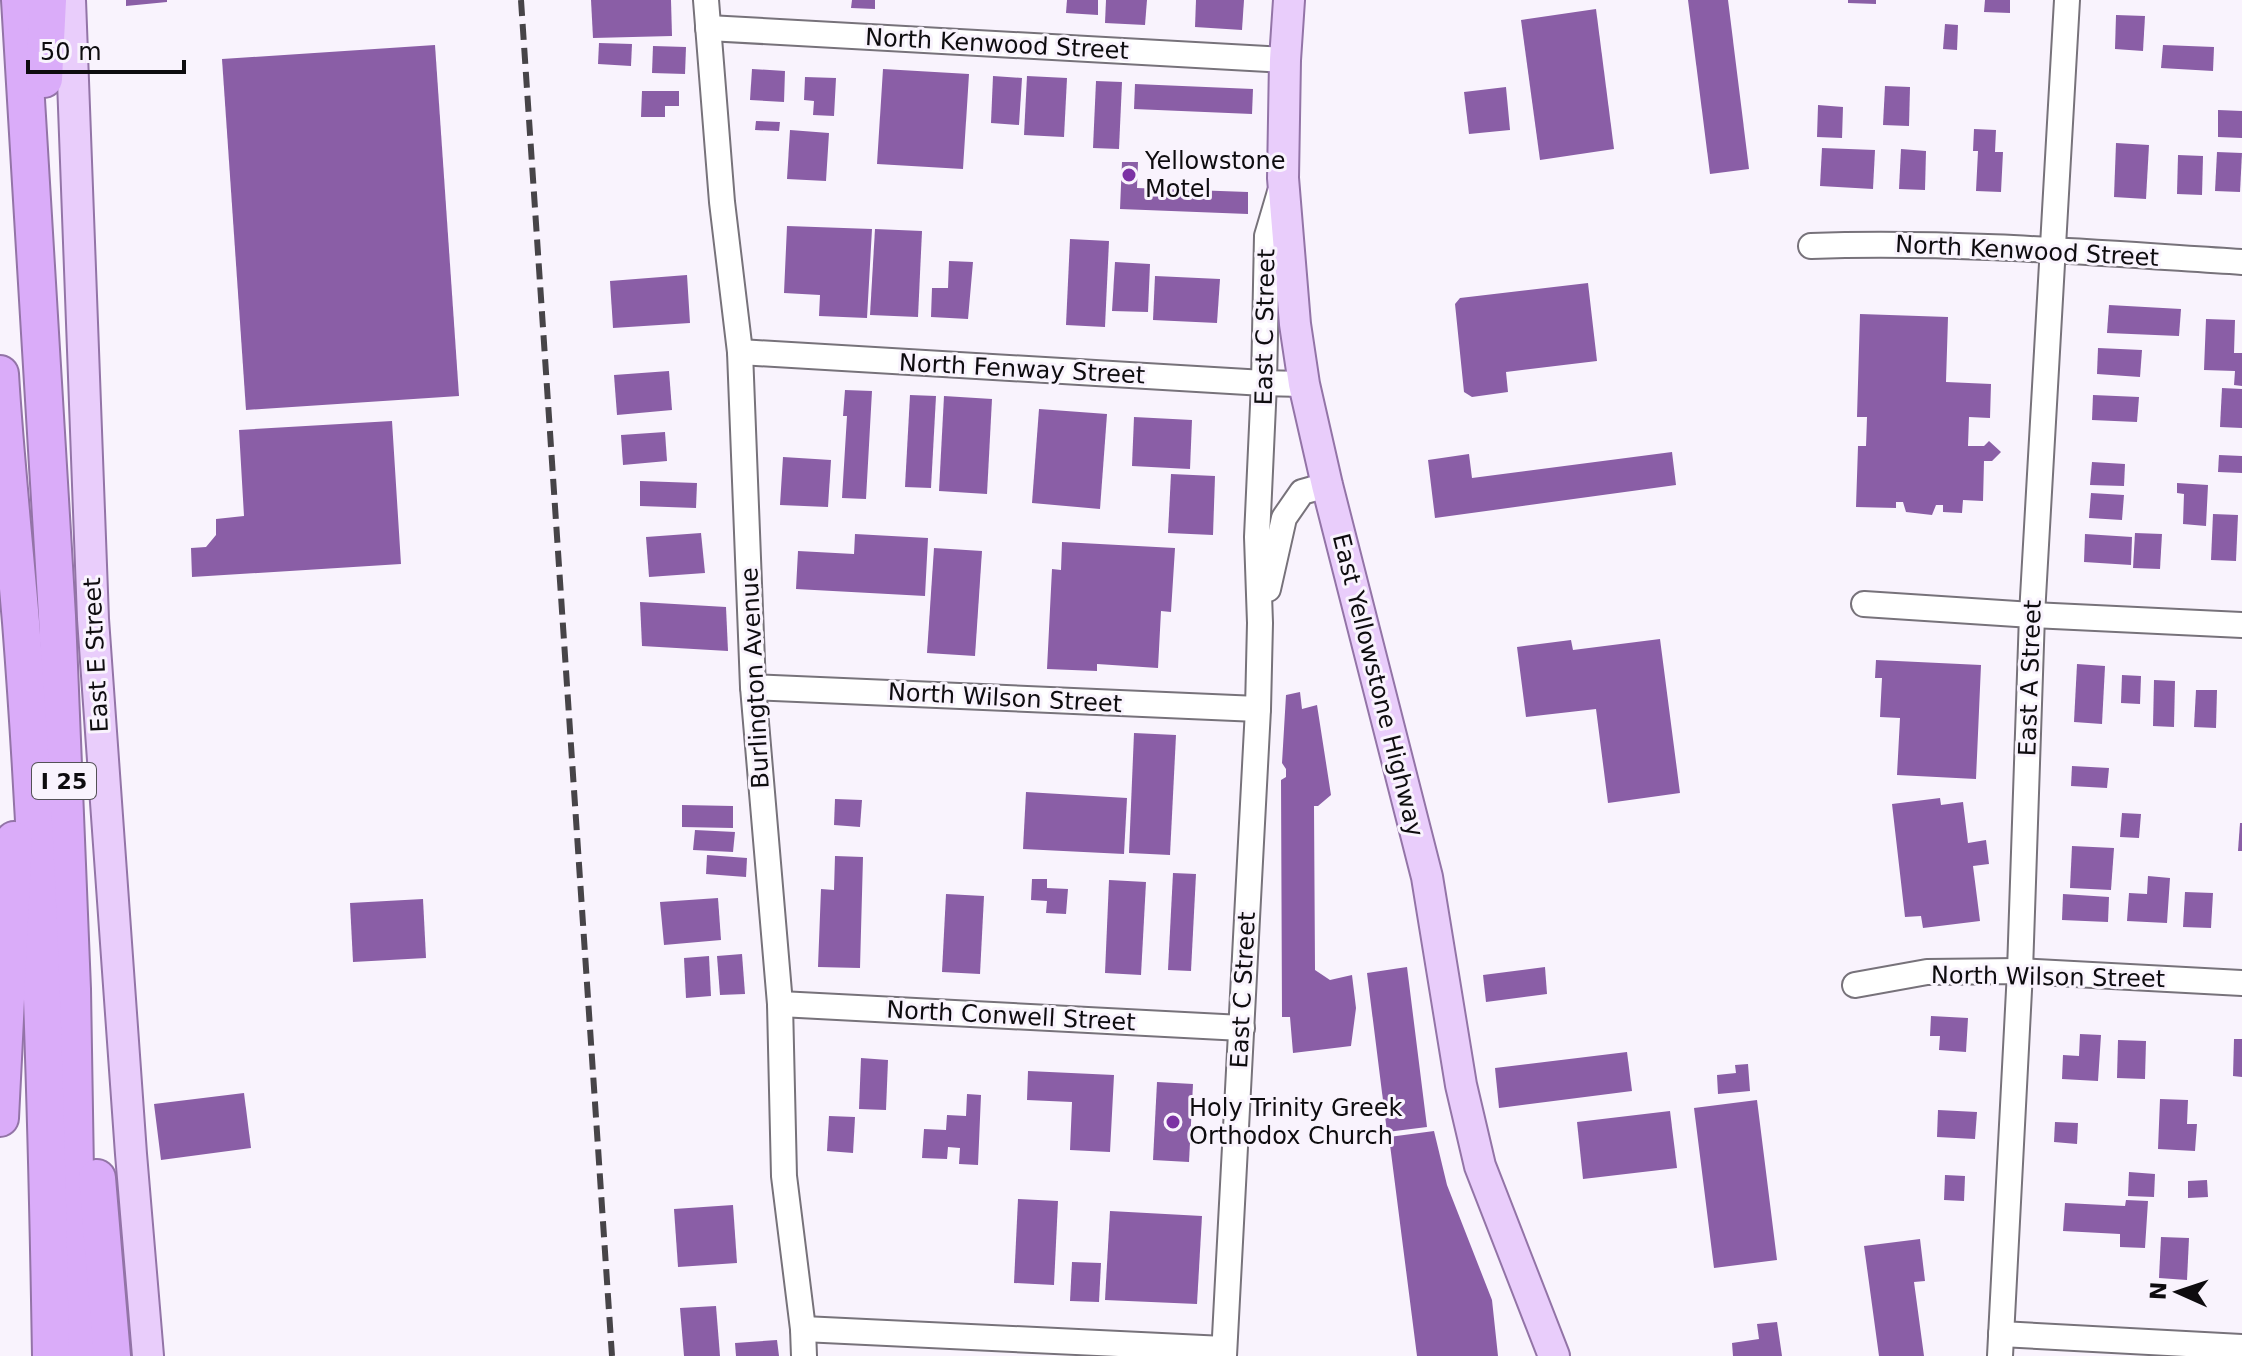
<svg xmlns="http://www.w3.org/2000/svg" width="2242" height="1356" font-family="'DejaVu Sans',sans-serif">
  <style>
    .building { fill: #8a5ea6 }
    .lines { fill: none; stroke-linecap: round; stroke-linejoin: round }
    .minor-casing { stroke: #77727a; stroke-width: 28 }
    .major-casing { stroke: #9374a7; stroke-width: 34 }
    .highway-casing { stroke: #9374a7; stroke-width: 40 }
    .minor { stroke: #fff; stroke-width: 24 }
    .major { stroke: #e9cdfb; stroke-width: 30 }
    .highway { stroke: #daacf9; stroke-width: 36 }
    .rail { stroke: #474448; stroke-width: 6; stroke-dasharray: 16 8; stroke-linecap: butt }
    .poi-dot { fill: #7c32a4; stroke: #f9f3fd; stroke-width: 3 }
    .labels { text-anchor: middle; stroke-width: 6; stroke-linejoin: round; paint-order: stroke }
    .shield { fill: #f9f3fd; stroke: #545156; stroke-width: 2 }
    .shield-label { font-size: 22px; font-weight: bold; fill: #0e0c0f }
    .street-label { font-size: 24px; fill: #0e0c0f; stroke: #f9f3fd }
    .poi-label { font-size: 24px; fill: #0e0c0f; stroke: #f9f3fd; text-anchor: start }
  </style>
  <rect width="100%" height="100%" fill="#f9f3fd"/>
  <g class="building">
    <polygon points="126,0 167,0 167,2 126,6"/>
    <polygon points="591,0 671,0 672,36 593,38"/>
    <polygon points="852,0 875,0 875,9 851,8"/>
    <polygon points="1067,0 1098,0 1098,15 1066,13"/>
    <polygon points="1106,0 1147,0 1145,25 1105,23"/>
    <polygon points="1196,0 1244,0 1242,30 1195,27"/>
    <polygon points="1688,0 1728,0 1749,169 1710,174"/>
    <polygon points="1848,0 1876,0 1876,4 1848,3"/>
    <polygon points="1985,0 2010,0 2010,13 1984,12"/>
    <polygon points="1596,9 1614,149 1540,160 1521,20"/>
    <polygon points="2116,15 2145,16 2143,51 2115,49"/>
    <polygon points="1945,24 1958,25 1957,50 1943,49"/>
    <polygon points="599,43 632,44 631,66 598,64"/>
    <polygon points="435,45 459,396 246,410 222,59"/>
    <polygon points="2163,45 2214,47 2213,71 2161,68"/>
    <polygon points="653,46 686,47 685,74 652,73"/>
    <polygon points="752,69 785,71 784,102 750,100"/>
    <polygon points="883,69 969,74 963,169 877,164"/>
    <polygon points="993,76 1022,78 1019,125 991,123"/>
    <polygon points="1027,76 1067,78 1064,137 1024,135"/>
    <polygon points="805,77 836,78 834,116 813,115 814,101 804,100"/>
    <polygon points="1096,81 1122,82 1119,149 1093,148"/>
    <polygon points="1135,84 1253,89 1252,114 1134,109"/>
    <polygon points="1885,86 1910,87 1909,126 1883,125"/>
    <polygon points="1506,87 1510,130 1469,134 1464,92"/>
    <polygon points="642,91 679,91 679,106 665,106 665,117 641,117"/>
    <polygon points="1818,105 1843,107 1842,138 1817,137"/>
    <polygon points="2218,110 2242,111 2242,138 2218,137"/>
    <polygon points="756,121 780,122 779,131 755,130"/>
    <polygon points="1974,129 1996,130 1995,152 2003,152 2001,192 1976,191 1978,151 1973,151"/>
    <polygon points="790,130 829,133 826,181 787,179"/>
    <polygon points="2116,143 2149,145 2146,199 2114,197"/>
    <polygon points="1822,148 1875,150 1873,189 1820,186"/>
    <polygon points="1901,149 1926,151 1925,190 1899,189"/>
    <polygon points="2217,152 2242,153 2240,192 2215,191"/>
    <polygon points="2178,155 2203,156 2202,195 2177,194"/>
    <polygon points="1122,162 1138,162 1137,188 1248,192 1248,214 1120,209"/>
    <polygon points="787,226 872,229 867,318 819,316 820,295 784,293"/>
    <polygon points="875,229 922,231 918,317 870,315"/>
    <polygon points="1070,239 1109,241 1105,327 1066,325"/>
    <polygon points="949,261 973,262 968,319 931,317 932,288 948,288"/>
    <polygon points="1115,262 1150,264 1148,312 1112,311"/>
    <polygon points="687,275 690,323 613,328 610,281"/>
    <polygon points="1155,276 1220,279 1217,323 1153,320"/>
    <polygon points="1588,283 1597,361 1506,372 1508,392 1472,397 1464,392 1455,304 1460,298"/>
    <polygon points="2109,305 2181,309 2179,336 2107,333"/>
    <polygon points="1860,314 1948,317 1946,382 1991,384 1990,418 1969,417 1968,446 1984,446 1989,441 2001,452 1992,461 1984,461 1983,501 1963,500 1962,513 1943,512 1943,505 1936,505 1932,515 1906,512 1903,502 1896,502 1896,508 1856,507 1858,446 1866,446 1867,417 1857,417"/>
    <polygon points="2206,319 2235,320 2234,353 2242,353 2242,386 2234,385 2235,371 2204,370"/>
    <polygon points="2098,348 2142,350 2140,377 2097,374"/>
    <polygon points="669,371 672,410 617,415 614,375"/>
    <polygon points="2222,388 2242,389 2242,428 2220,427"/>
    <polygon points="845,390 872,391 866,499 842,498 847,416 843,416"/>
    <polygon points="910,395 936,396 931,488 905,487"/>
    <polygon points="2093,395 2139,397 2137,422 2092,420"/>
    <polygon points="944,396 992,399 987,494 939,491"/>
    <polygon points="1039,409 1107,414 1100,509 1032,503"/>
    <polygon points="1134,417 1192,420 1190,469 1132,466"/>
    <polygon points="392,421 401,564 192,577 191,548 206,547 216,535 216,519 244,516 239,430"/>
    <polygon points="665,432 667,461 623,465 621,435"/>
    <polygon points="1672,452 1676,485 1435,518 1428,460 1469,454 1472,478"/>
    <polygon points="2219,455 2242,456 2242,473 2218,472"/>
    <polygon points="783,457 831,460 828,507 780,505"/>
    <polygon points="2092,462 2125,464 2124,486 2090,485"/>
    <polygon points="1171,474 1215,476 1213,535 1168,533"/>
    <polygon points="640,481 697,483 696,508 640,506"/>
    <polygon points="2177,483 2208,485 2206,526 2183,524 2184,494 2177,493"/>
    <polygon points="2091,493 2124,495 2122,520 2089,518"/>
    <polygon points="2213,514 2238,515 2236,561 2211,560"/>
    <polygon points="701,533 705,573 649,577 646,537"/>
    <polygon points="2135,533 2162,534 2160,569 2133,568"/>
    <polygon points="855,534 928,538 925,596 796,589 798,551 854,554"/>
    <polygon points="2085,534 2132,537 2131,565 2084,562"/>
    <polygon points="1062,542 1175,548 1171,612 1161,611 1158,668 1097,664 1097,671 1047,669 1052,569 1061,570"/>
    <polygon points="934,548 982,551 975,656 927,653"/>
    <polygon points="640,602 726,607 728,651 642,646"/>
    <polygon points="1660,639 1680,793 1608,803 1596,709 1526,717 1517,647 1571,640 1573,650"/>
    <polygon points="1876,660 1981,665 1976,779 1897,775 1900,718 1880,717 1882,678 1875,678"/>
    <polygon points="2077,664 2105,666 2102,724 2074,722"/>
    <polygon points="2122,675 2141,676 2140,704 2121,703"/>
    <polygon points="2154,680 2175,681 2174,727 2153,726"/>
    <polygon points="2196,690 2217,690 2216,728 2194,727"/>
    <polygon points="1300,692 1302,709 1317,705 1331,795 1318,806 1314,806 1315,970 1330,980 1352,975 1356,1008 1351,1046 1293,1053 1290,1017 1282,1017 1281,780 1286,777 1286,769 1282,763 1286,695"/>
    <polygon points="1134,733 1176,735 1170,855 1129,853"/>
    <polygon points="2072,766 2109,768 2107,788 2071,786"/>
    <polygon points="1026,792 1127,798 1124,854 1023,849"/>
    <polygon points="1940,798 1941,805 1963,802 1968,843 1986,840 1989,864 1973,866 1980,921 1923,928 1921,916 1905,917 1892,804"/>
    <polygon points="835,799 862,800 860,827 834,825"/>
    <polygon points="682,805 733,806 733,828 682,827"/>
    <polygon points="2122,813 2141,814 2139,838 2120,837"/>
    <polygon points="2240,823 2242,823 2242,851 2238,851"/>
    <polygon points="695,830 735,832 733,852 693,850"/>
    <polygon points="2072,846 2114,848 2111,890 2070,888"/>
    <polygon points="707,855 747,858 746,877 706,874"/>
    <polygon points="835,856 863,857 860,968 818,967 821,889 834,890"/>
    <polygon points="1173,873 1196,874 1191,971 1168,970"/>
    <polygon points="2148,876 2170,878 2167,923 2127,921 2129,893 2147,894"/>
    <polygon points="1032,879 1047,879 1047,888 1068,889 1066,914 1046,913 1047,901 1031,900"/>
    <polygon points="1109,880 1146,882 1141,975 1105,973"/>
    <polygon points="2185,892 2213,893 2211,928 2183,927"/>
    <polygon points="946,894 984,896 980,974 942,972"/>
    <polygon points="2063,894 2109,897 2108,922 2062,920"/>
    <polygon points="718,898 721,940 664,945 660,902"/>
    <polygon points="423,899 426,958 353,962 350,903"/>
    <polygon points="742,954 745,994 720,995 717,956"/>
    <polygon points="709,956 711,996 686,998 684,958"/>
    <polygon points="1407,967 1427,1127 1387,1132 1367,973"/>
    <polygon points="1545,967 1547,994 1486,1002 1483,975"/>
    <polygon points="1931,1016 1968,1018 1966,1052 1939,1050 1940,1036 1930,1036"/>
    <polygon points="2080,1034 2101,1035 2098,1081 2062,1079 2063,1055 2079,1056"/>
    <polygon points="2234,1039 2242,1039 2242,1077 2233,1076"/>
    <polygon points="2118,1040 2146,1041 2145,1079 2117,1078"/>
    <polygon points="1627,1052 1632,1091 1499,1108 1495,1068"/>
    <polygon points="861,1058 888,1060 886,1110 859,1109"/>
    <polygon points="1748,1064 1750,1091 1718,1094 1717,1075 1736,1073 1735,1065"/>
    <polygon points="1028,1071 1114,1075 1110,1152 1070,1150 1072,1102 1027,1100"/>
    <polygon points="1157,1082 1193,1084 1189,1162 1153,1160"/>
    <polygon points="244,1093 251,1148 161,1160 154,1104"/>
    <polygon points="967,1094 981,1095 978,1165 959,1164 960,1148 948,1147 947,1159 922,1158 924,1129 946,1130 947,1115 966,1116"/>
    <polygon points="2160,1099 2188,1100 2187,1124 2197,1124 2195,1151 2158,1149"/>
    <polygon points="1757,1100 1777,1260 1714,1268 1694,1108"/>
    <polygon points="1938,1110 1977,1112 1975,1139 1937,1137"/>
    <polygon points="1670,1111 1677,1168 1583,1179 1577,1122"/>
    <polygon points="829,1116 855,1117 853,1153 827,1151"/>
    <polygon points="2055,1122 2078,1123 2077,1144 2054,1142"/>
    <polygon points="1434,1131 1447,1185 1492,1300 1498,1356 1417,1356 1389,1137"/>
    <polygon points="2129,1172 2155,1174 2154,1197 2128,1196"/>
    <polygon points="1945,1175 1965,1176 1964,1201 1944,1200"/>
    <polygon points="2207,1180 2208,1197 2188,1198 2188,1181"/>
    <polygon points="1018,1199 1058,1201 1054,1285 1014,1283"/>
    <polygon points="2126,1200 2148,1201 2145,1248 2120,1247 2120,1234 2063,1231 2065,1203 2125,1206"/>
    <polygon points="733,1205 737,1263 678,1267 674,1209"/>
    <polygon points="1110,1211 1202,1216 1197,1304 1105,1300"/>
    <polygon points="2161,1237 2189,1238 2187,1280 2159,1278"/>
    <polygon points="1920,1239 1925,1281 1914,1282 1924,1356 1879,1356 1864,1246"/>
    <polygon points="1072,1262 1101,1263 1099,1302 1070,1301"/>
    <polygon points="716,1306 720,1356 684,1356 680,1308"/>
    <polygon points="1777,1322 1782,1356 1733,1356 1732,1343 1759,1339 1757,1324"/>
    <polygon points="777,1340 779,1356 736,1356 735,1343"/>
  </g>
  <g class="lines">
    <defs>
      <g id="minor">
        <polyline points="706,0 722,202 740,352 753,687 780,1004 784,1176 803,1329 804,1356"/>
        <polyline points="708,28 1285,60"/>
        <path d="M1811,246C1955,241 2099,253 2242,262"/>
        <polyline points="740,352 1264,383 1304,384"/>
        <polyline points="1268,589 1284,518 1302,492 1327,485"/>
        <polyline points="1864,604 2032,615 2242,625"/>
        <polyline points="753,687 1258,709"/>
        <polyline points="1855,985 1927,972 2020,971 2242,983"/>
        <polyline points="780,1004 1242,1028"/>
        <polyline points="803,1329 1224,1349"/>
        <polyline points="2001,1334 2242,1347"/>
        <polyline points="1224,1356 1258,709 1260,623 1257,537 1264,383 1267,236 1280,192"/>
        <polyline points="2000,1356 2020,971 2032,615 2067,0"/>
      </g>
      <g id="major">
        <polyline points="70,0 93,619 131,1154 148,1356"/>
        <polyline points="1289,0 1285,60 1283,178 1295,324 1304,384 1327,485 1427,877 1461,1085 1480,1166 1554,1356"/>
      </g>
      <g id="highway">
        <polyline points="20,0 57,616 72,989 78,1356"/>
        <polyline points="44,79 48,0"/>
        <path d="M0,374C5,457 14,540 21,622C40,866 47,1111 51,1356"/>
        <polyline points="0,1118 14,840"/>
        <polyline points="97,1178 112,1356"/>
      </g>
    </defs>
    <use href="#minor" class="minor-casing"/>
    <use href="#major" class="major-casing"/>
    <use href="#highway" class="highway-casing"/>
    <use href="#minor" class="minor"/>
    <use href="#major" class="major"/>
    <use href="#highway" class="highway"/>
    <polyline class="rail" points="521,0 612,1356"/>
  </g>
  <g class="poi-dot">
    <circle cx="1129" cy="175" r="8"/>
    <circle cx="1173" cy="1122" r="8"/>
  </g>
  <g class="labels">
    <rect class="shield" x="32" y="763" width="64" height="36" rx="6"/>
    <g class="shield-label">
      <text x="64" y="789">I 25</text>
    </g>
    <g class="street-label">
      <text transform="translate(997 44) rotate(3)" y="8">North Kenwood Street</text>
      <text transform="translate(2027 251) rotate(3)" y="8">North Kenwood Street</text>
      <text transform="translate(1265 327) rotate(-89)" y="8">East C Street</text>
      <text transform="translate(1022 369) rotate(3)" y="8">North Fenway Street</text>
      <text transform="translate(96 655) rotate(-93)" y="8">East E Street</text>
      <text transform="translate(755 678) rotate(-93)" y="8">Burlington Avenue</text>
      <text transform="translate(2030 678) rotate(-88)" y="8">East A Street</text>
      <text transform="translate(1378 685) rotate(76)" y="8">East Yellowstone Highway</text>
      <text transform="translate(1005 698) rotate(3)" y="8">North Wilson Street</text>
      <text transform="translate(2048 977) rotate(1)" y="8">North Wilson Street</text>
      <text transform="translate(1243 990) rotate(-87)" y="8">East C Street</text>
      <text transform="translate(1011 1016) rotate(3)" y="8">North Conwell Street</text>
    </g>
    <g class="poi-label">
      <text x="1145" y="169">Yellowstone<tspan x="1145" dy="28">Motel</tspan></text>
      <text x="1189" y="1116">Holy Trinity Greek<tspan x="1189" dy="28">Orthodox Church</tspan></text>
    </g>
  </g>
  <g transform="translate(2178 1292) rotate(273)" stroke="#f9f3fd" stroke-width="6" paint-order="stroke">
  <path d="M0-6L14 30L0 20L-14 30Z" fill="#0e0c0f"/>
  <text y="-12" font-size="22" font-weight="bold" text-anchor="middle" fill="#0e0c0f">N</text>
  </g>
  <path d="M28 60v12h156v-12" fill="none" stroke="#0e0c0f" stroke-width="4"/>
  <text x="40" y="60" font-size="24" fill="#0e0c0f" stroke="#f9f3fd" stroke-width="6" paint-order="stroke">50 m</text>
</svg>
